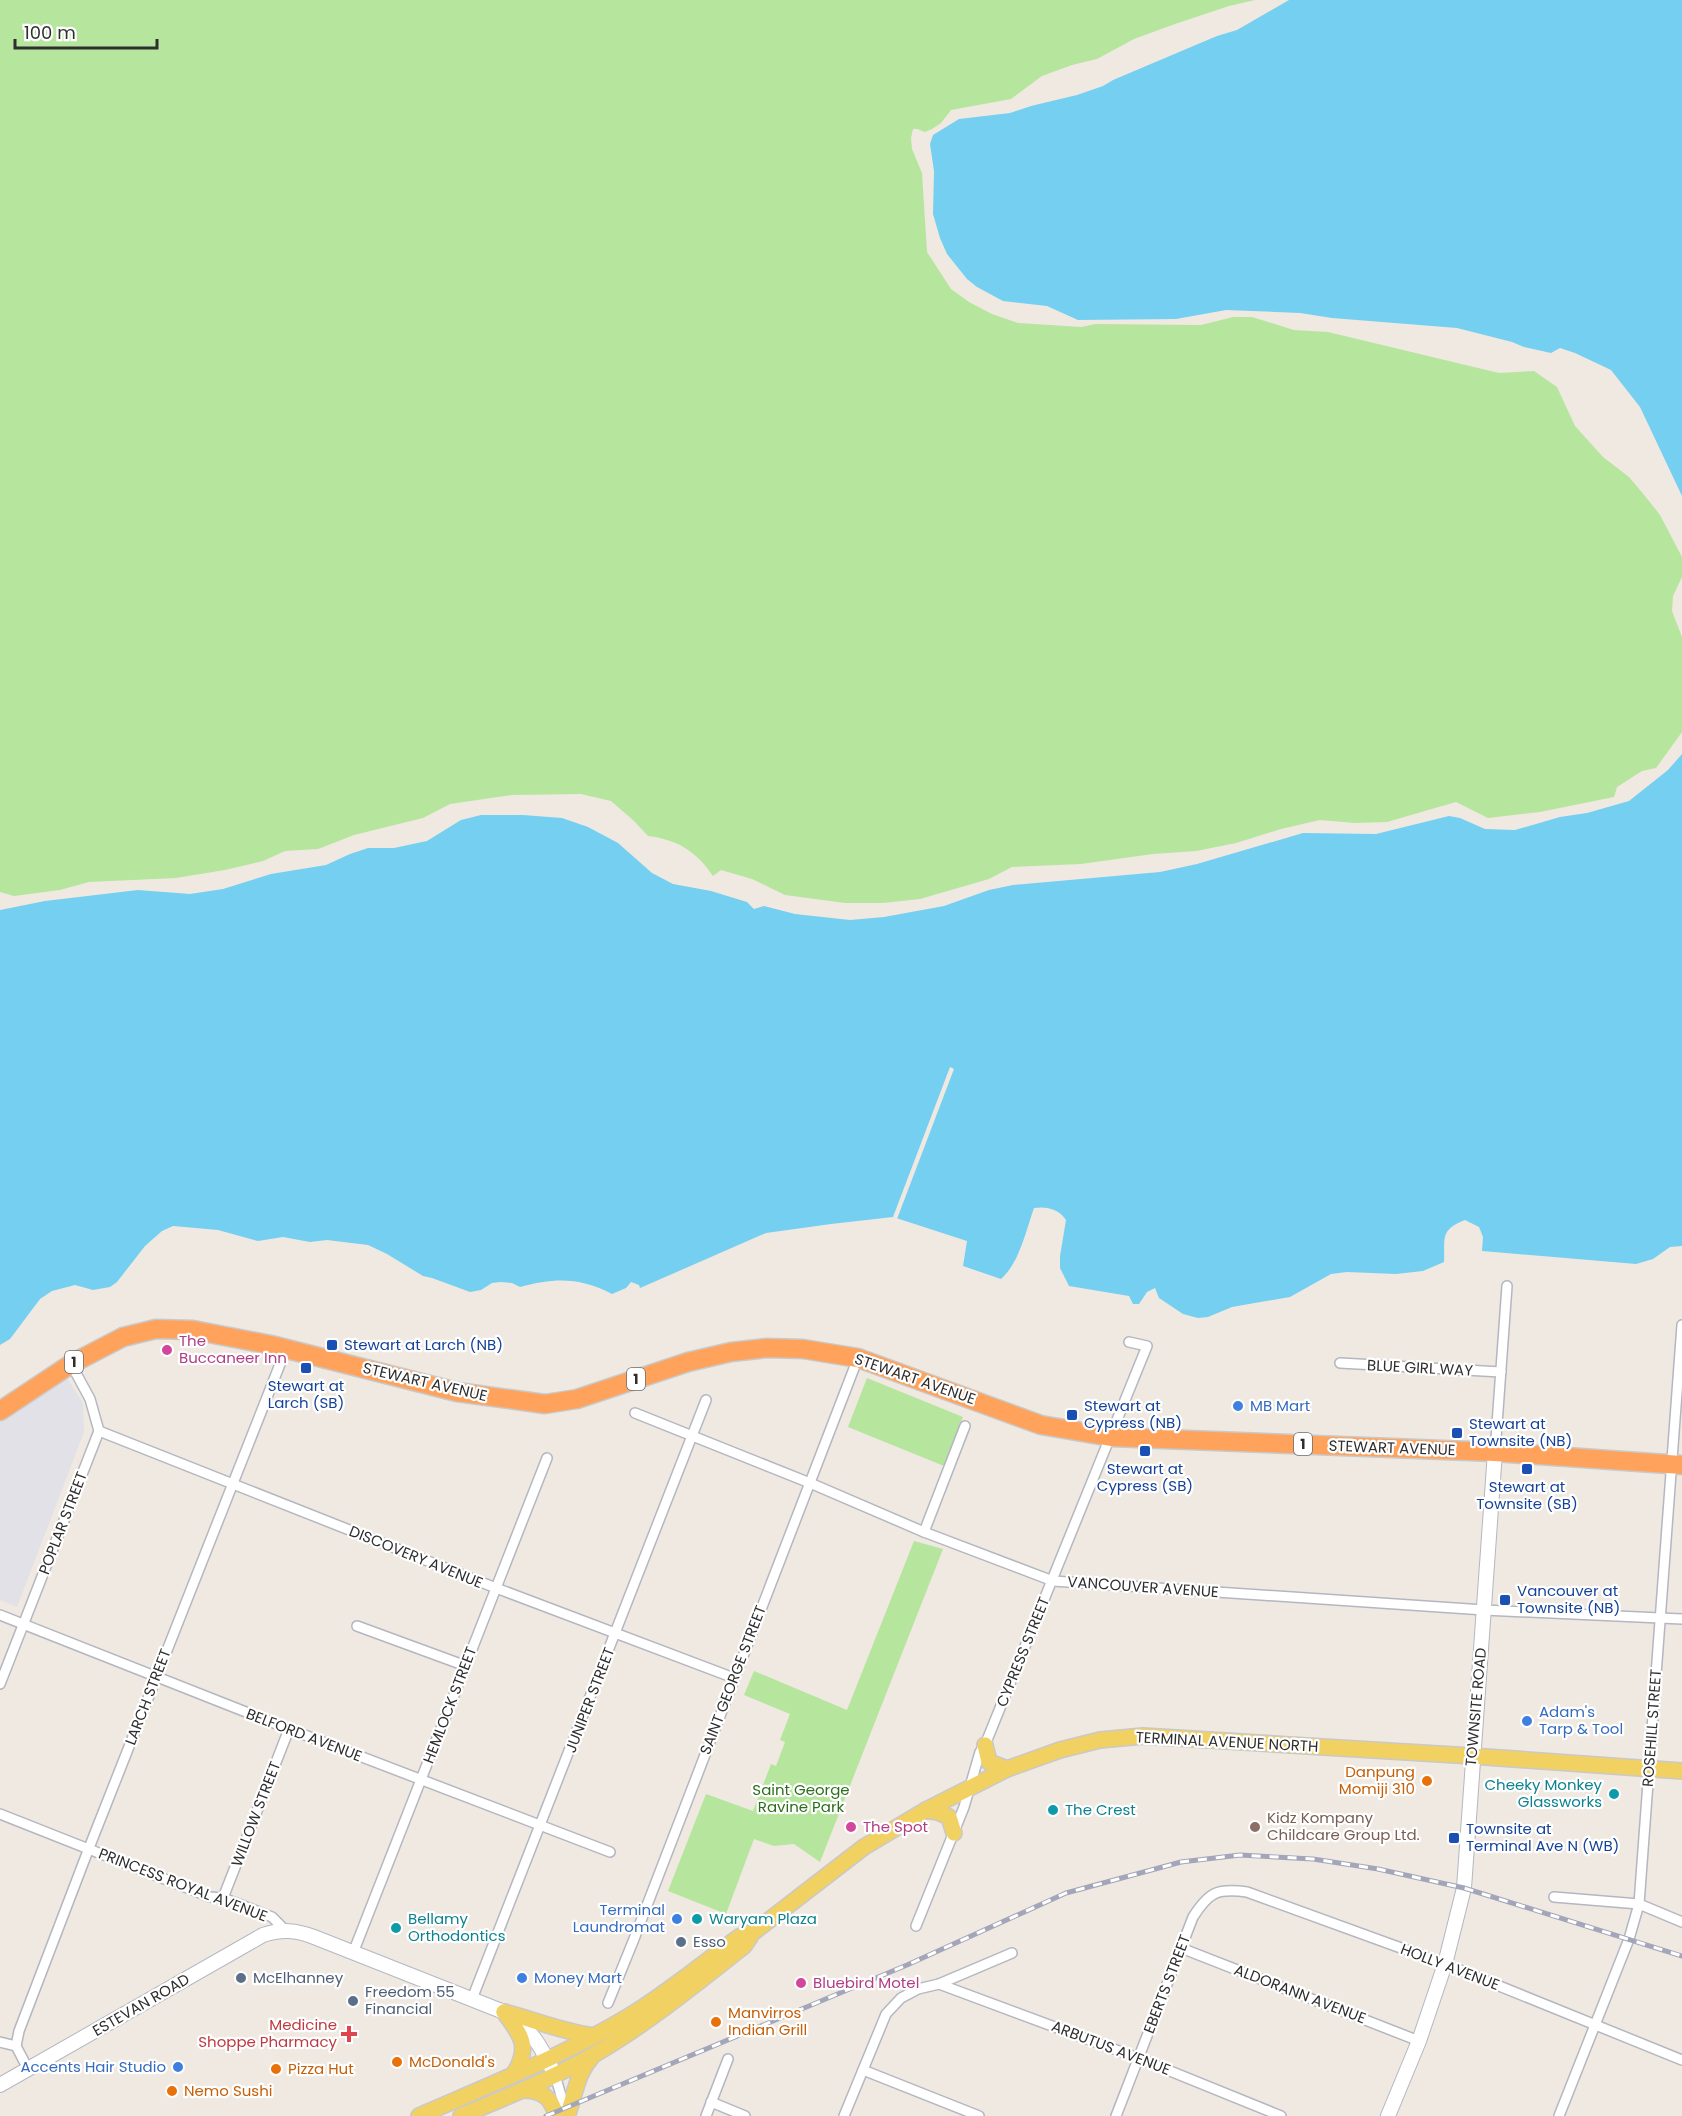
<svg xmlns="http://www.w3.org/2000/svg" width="1682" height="2116" font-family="Poppins,sans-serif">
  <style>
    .industrial { fill: #e3e1e8 }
    .green { fill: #b6e59e }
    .water { fill: #75cff0 }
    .pier { fill: #efe9e1 }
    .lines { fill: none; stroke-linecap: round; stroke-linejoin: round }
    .street-casing { stroke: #b4b7c1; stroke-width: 12 }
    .secondary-casing { stroke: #b4b7c1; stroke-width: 16 }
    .primary-casing { stroke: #c9c9c9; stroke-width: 18 }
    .highway-casing { stroke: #c9c9c9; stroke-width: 21 }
    .street { stroke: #fff; stroke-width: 9 }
    .secondary { stroke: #fff; stroke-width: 14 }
    .primary { stroke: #f2d163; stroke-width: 15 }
    .highway { stroke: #ffa35c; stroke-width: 18 }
    .rail-casing { stroke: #a3a6b8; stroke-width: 5 }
    .rail { stroke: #fff; stroke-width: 3; stroke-dasharray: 9; stroke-linecap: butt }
    .transit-dot { fill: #1a4fb4; stroke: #fff; stroke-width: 2 }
    .hotel-dot { fill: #d1479c; stroke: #fff; stroke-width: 2 }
    .shop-dot { fill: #3f7fe0; stroke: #fff; stroke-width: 2 }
    .food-dot { fill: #e8710a; stroke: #fff; stroke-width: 2 }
    .culture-dot { fill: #0f9aa8; stroke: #fff; stroke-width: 2 }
    .education-dot { fill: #8d6e63; stroke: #fff; stroke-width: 2 }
    .service-dot { fill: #5c6f8a; stroke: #fff; stroke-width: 2 }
    .health-dot { fill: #e0444e; stroke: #fff; stroke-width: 2 }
    .labels { text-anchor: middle; stroke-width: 4.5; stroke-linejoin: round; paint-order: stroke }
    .shield { fill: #fff; stroke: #6d6d6d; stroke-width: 1.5 }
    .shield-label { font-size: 14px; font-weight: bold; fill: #2e2e2e }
    .hotel-label { font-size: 15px; fill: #b23c85; stroke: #fff; text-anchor: start }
    .transit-label { font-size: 15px; fill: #164399; stroke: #fff; text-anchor: start }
    .street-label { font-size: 15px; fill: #2e2e2e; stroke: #fff }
    .shop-label { font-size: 15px; fill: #366cbe; stroke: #fff; text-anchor: start }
    .food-label { font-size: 15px; fill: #c56008; stroke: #fff; text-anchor: start }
    .culture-label { font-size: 15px; fill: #0d838f; stroke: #fff; text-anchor: start }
    .park-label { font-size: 15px; fill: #2c6e1b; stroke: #fff }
    .education-label { font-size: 15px; fill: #785e54; stroke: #fff; text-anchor: start }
    .service-label { font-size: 15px; fill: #4e5e75; stroke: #fff; text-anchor: start }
    .health-label { font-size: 15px; fill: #be3a42; stroke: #fff; text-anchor: end }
  </style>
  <rect width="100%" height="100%" fill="#efe9e1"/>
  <polygon class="industrial" points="65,1375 83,1403 84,1432 17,1607 0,1600 0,1416"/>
  <g class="green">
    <path d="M0,0H1255L1229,6L1175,24L1134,39L1097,59L1072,65L1042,76L1011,99L951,110L941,123L932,129L925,132L917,129H913L911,138L912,149L922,173L927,252L951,289L969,302L992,314L1018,323L1082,327L1095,324L1201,325L1233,317H1252L1294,330L1328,332L1499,373L1534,371L1557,387L1575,426L1603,457L1629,477L1645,496L1660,515L1682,557V577L1673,596L1672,611L1682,637V732L1656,768L1642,771L1617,787L1614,797L1540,812L1488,818L1456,802L1387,822L1355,823L1320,820L1281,829L1236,843L1196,851L1153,854L1081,864L1012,867L989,879L920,899L883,903H845L785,895L752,879L721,870L713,876C696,851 678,840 648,836L634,821L611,801L581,794L512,795L450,804L423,818L354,835L318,849L285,851L263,861L225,870L176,878L89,882L60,890L14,896L0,892Z"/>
    <polygon points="867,1378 963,1417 944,1466 848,1427"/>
    <polygon points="914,1541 943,1549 820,1862 794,1844 774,1846 754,1839 726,1914 668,1891 706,1794 753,1811 771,1764 776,1766 785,1742 780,1740 790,1714 744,1695 754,1671 847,1710"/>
  </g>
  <g class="water">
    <polygon points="1289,0 1682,0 1682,496 1640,407 1611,370 1575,353 1560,348 1551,353 1524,347 1512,342 1457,328 1332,318 1300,313 1226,310 1176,319 1078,320 1047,306 1003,301 977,287 967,279 947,254 940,238 933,214 934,171 930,144 933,135 959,119 1010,113 1031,106 1077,95 1103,86 1113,80 1217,36 1237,30"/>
    <path d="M1682,754V1246L1670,1247L1653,1259L1636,1264L1482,1251L1483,1237L1479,1227L1465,1220C1440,1230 1445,1237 1444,1262L1423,1271L1396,1274L1347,1272L1331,1274L1290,1297L1232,1307L1208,1317L1198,1318L1183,1314L1159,1298L1155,1288L1147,1292L1139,1304H1133L1129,1296L1069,1286L1060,1268V1256L1066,1220C1059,1209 1047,1206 1034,1208C1026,1231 1019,1263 1001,1279L963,1266L967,1241L893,1217L831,1224L766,1233L640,1288L639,1285L631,1282L626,1288L612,1294C579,1277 555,1278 520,1287L512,1283L500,1282L492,1283L481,1290L470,1292L432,1278L423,1276L387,1254L368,1245L327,1240L310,1242L283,1237L258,1241L218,1230L173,1226L162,1231L145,1246L117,1282L110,1287L93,1290L75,1285L52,1291L40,1299L10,1339L0,1345V910L45,901L138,890L190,894L223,889L271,874L326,865L350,854L368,848H394L427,841L461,820L481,815H523L562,818L588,827L618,843L652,873L673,884L711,891L747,902L754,909L764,906L795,914L850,920L884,917L944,906L989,890L1013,885L1160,872L1197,864L1303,833L1376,834L1449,816L1460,818L1485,829L1515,830L1560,817L1587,813L1629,801L1668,770Z"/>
  </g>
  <polygon class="pier" points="950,1067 954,1069 897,1219 893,1217"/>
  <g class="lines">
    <defs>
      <g id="street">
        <polyline points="1340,1363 1501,1372"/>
        <polyline points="635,1413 810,1483 924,1532 1053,1581 1484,1610 1682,1619"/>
        <polyline points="99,1431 496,1588 734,1678"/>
        <polyline points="1495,1452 1507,1286"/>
        <polyline points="924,1532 965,1426"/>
        <polyline points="0,1615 289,1729 610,1852"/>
        <polyline points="357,1626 466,1666"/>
        <polyline points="0,1684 99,1431 90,1399 71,1364"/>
        <polyline points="0,1814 210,1897 223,1898 272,1917 285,1930"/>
        <polyline points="1554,1897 1639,1904 1682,1922"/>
        <polyline points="223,1898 289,1729"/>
        <polyline points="916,1926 964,1807 980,1752 985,1745 1147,1346 1129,1342"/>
        <polyline points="1181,1948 1419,2041"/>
        <polyline points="353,1953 547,1458"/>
        <polyline points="939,1984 1138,2058 1281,2116"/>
        <polyline points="472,1999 706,1400"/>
        <polyline points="608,2003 634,1939 858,1358"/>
        <polyline points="0,2042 16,2046"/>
        <polyline points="16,2046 19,2031 89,1848 286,1349"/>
        <polyline points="16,2046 28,2069"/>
        <polyline points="863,2070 979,2116"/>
        <polyline points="555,2075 562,2099 562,2116"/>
        <polyline points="711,2102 745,2116"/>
        <polyline points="706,2116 728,2059"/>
        <polyline points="844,2116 886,2014 901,1998 918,1989 939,1984 1012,1953"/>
        <path d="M1116,2116L1193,1917C1209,1892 1217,1888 1247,1892L1445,1964L1682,2060"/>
        <polyline points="1559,2116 1629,1939 1639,1904 1682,1325"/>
      </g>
      <g id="secondary">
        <path d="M0,2085L263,1935C281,1929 296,1930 314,1937L504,2012C533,2030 540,2045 555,2075"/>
        <polyline points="1388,2116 1419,2041 1445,1964 1464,1888 1495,1452"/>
      </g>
      <g id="primary">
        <polyline points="985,1745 989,1762 1007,1769"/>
        <polyline points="926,1810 938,1812 949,1817 954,1833"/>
        <path d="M504,2012C535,2020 563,2032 594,2036"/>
        <path d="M504,2012C521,2035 531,2046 514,2074"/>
        <path d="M523,2090C541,2090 552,2097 556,2116"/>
        <path d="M419,2116C492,2084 568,2054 636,2012C672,1989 705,1962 739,1937L755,1931L864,1847L926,1810L1007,1769L1060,1750L1100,1740L1143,1736L1472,1756L1682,1771"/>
        <path d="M461,2116C506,2097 552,2079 595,2054C648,2023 696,1984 744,1946L750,1937"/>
        <path d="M567,2116C575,2096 576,2075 591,2058"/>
      </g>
      <polyline id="highway" points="0,1411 71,1364 123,1337 156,1329 193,1330 271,1345 457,1392 545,1404 577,1399 688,1362 731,1352 767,1348 803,1349 858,1358 1041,1425 1111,1437 1495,1452 1682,1465"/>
    </defs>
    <use href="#street" class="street-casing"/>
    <use href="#secondary" class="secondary-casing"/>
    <use href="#primary" class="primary-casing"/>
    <use href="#highway" class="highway-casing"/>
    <use href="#street" class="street"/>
    <use href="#secondary" class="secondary"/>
    <use href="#primary" class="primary"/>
    <use href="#highway" class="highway"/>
    <defs>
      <polyline id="rail" points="546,2116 907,1965 1066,1893 1181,1862 1240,1855 1313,1859 1378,1869 1464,1888 1682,1956"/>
    </defs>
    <use href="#rail" class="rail-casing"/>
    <use href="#rail" class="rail"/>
  </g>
  <g class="transit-dot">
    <rect x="326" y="1339" width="12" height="12" rx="3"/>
    <rect x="300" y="1362" width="12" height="12" rx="3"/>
    <rect x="1066" y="1409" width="12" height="12" rx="3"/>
    <rect x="1451" y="1427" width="12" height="12" rx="3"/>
    <rect x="1139" y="1445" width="12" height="12" rx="3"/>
    <rect x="1521" y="1463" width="12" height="12" rx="3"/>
    <rect x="1499" y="1594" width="12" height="12" rx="3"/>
    <rect x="1448" y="1832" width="12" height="12" rx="3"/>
  </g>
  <g class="hotel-dot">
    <circle cx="167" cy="1350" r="6"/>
    <circle cx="851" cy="1827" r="6"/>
    <circle cx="801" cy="1983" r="6"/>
  </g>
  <g class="shop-dot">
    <circle cx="1238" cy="1406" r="6"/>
    <circle cx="1527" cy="1721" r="6"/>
    <circle cx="677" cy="1919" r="6"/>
    <circle cx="522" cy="1978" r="6"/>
    <circle cx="178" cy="2067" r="6"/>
  </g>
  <g class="food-dot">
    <circle cx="1427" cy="1781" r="6"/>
    <circle cx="716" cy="2022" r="6"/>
    <circle cx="397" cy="2062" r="6"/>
    <circle cx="276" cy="2069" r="6"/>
    <circle cx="172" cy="2091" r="6"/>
  </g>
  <g class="culture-dot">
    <circle cx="1614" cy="1794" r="6"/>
    <circle cx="1053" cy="1810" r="6"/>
    <circle cx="697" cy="1919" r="6"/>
    <circle cx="396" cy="1928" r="6"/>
  </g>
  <circle class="education-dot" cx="1255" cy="1827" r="6"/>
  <g class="service-dot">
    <circle cx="681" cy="1942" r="6"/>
    <circle cx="241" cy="1978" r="6"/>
    <circle cx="353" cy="2001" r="6"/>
  </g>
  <path class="health-dot" d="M346 2025h6v6h6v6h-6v6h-6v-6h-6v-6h6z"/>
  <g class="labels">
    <g class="shield">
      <rect x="65" y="1351" width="18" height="22" rx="4.5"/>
      <rect x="627" y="1368" width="18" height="22" rx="4.5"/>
      <rect x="1294" y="1433" width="18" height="22" rx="4.5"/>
    </g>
    <g class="shield-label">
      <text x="74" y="1367">1</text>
      <text x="636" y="1384">1</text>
      <text x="1303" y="1449">1</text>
    </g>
    <g class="hotel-label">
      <text x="179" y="1346">The<tspan x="179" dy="17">Buccaneer Inn</tspan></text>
      <text x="863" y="1832">The Spot</text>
      <text x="813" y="1988">Bluebird Motel</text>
    </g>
    <g class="transit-label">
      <text x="344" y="1350">Stewart at Larch (NB)</text>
      <text x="306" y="1391" text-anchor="middle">Stewart at<tspan x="306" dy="17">Larch (SB)</tspan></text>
      <text x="1084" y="1411">Stewart at<tspan x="1084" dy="17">Cypress (NB)</tspan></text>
      <text x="1469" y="1429">Stewart at<tspan x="1469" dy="17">Townsite (NB)</tspan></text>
      <text x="1145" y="1474" text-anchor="middle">Stewart at<tspan x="1145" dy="17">Cypress (SB)</tspan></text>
      <text x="1527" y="1492" text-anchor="middle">Stewart at<tspan x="1527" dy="17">Townsite (SB)</tspan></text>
      <text x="1517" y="1596">Vancouver at<tspan x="1517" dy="17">Townsite (NB)</tspan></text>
      <text x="1466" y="1834">Townsite at<tspan x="1466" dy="17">Terminal Ave N (WB)</tspan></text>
    </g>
    <g class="street-label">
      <text transform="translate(1420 1368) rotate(3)" y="5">BLUE GIRL WAY</text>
      <text transform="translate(915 1379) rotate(19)" y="5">STEWART AVENUE</text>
      <text transform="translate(425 1382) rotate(13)" y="5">STEWART AVENUE</text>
      <text transform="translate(1392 1448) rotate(2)" y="5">STEWART AVENUE</text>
      <text transform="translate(63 1523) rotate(-69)" y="5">POPLAR STREET</text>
      <text transform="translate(416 1557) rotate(22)" y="5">DISCOVERY AVENUE</text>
      <text transform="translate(1143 1587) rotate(4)" y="5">VANCOUVER AVENUE</text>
      <text transform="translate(1023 1652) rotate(-68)" y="5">CYPRESS STREET</text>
      <text transform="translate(733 1680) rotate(-69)" y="5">SAINT GEORGE STREET</text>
      <text transform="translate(148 1697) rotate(-69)" y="5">LARCH STREET</text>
      <text transform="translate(590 1700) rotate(-69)" y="5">JUNIPER STREET</text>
      <text transform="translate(450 1705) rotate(-69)" y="5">HEMLOCK STREET</text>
      <text transform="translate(1476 1707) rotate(-85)" y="5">TOWNSITE ROAD</text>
      <text transform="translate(1652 1728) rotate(-86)" y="5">ROSEHILL STREET</text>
      <text transform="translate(304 1735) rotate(21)" y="5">BELFORD AVENUE</text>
      <text transform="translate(1227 1742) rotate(3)" y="5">TERMINAL AVENUE NORTH</text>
      <text transform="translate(256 1814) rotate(-69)" y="5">WILLOW STREET</text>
      <text transform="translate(183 1885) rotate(21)" y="5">PRINCESS ROYAL AVENUE</text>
      <text transform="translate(1450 1967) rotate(21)" y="5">HOLLY AVENUE</text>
      <text transform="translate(1167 1984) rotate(-69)" y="5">EBERTS STREET</text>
      <text transform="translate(1300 1994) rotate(21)" y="5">ALDORANN AVENUE</text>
      <text transform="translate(141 2005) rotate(-30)" y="5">ESTEVAN ROAD</text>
      <text transform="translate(1111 2048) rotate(21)" y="5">ARBUTUS AVENUE</text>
    </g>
    <g class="shop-label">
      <text x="1250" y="1411">MB Mart</text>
      <text x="1539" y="1717">Adam's<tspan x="1539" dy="17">Tarp &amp; Tool</tspan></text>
      <text x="665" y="1915" text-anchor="end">Terminal<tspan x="665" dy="17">Laundromat</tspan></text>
      <text x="534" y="1983">Money Mart</text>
      <text x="166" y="2072" text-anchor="end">Accents Hair Studio</text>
    </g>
    <g class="food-label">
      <text x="1415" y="1777" text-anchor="end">Danpung<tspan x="1415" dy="17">Momiji 310</tspan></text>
      <text x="728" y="2018">Manvirros<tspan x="728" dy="17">Indian Grill</tspan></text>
      <text x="409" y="2067">McDonald's</text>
      <text x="288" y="2074">Pizza Hut</text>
      <text x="184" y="2096">Nemo Sushi</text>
    </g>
    <g class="culture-label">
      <text x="1602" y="1790" text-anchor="end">Cheeky Monkey<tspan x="1602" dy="17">Glassworks</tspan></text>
      <text x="1065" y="1815">The Crest</text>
      <text x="408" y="1924">Bellamy<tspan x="408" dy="17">Orthodontics</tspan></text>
      <text x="709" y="1924">Waryam Plaza</text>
    </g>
    <g class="park-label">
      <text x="801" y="1795">Saint George<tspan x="801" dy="17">Ravine Park</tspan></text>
    </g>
    <g class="education-label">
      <text x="1267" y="1823">Kidz Kompany<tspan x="1267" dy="17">Childcare Group Ltd.</tspan></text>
    </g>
    <g class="service-label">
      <text x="693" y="1947">Esso</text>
      <text x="253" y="1983">McElhanney</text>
      <text x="365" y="1997">Freedom 55<tspan x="365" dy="17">Financial</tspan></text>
    </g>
    <g class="health-label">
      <text x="337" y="2030">Medicine<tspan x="337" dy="17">Shoppe Pharmacy</tspan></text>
    </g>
  </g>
  <path d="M15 39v9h142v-9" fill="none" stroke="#2e2e2e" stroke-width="3"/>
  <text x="24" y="39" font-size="18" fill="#2e2e2e" stroke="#ffffff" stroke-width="4.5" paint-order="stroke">100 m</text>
</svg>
